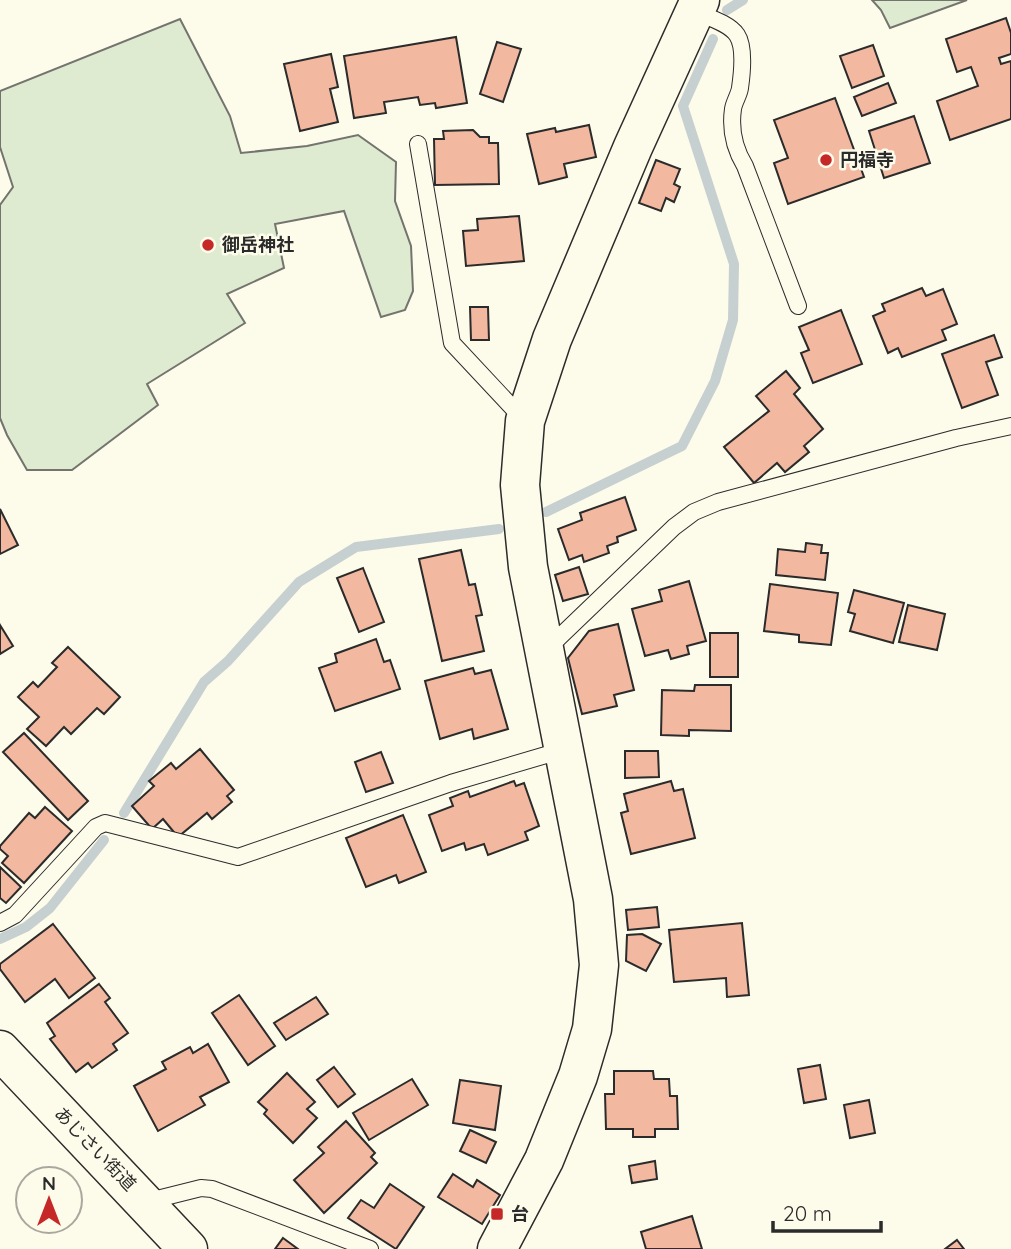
<svg xmlns="http://www.w3.org/2000/svg" width="1011" height="1249" font-family="Quicksand,'Noto Sans JP',sans-serif">
  <style>
    .green { fill: #deebd1; stroke: #74746e; stroke-width: 2 }
    .lines { fill: none; stroke-linecap: round; stroke-linejoin: round }
    .stream { stroke: #c7d0d0; stroke-width: 10 }
    .building { fill: #f2b8a0; stroke: #2b2b2b; stroke-width: 2 }
    .lane-casing { stroke: #2b2b2b; stroke-width: 18 }
    .secondary-casing { stroke: #2b2b2b; stroke-width: 41 }
    .highway-casing { stroke: #2b2b2b; stroke-width: 41 }
    .lane { stroke: #fdfbea; stroke-width: 16 }
    .secondary { stroke: #fdfbea; stroke-width: 38 }
    .highway { stroke: #fdfbea; stroke-width: 38 }
    .poi-dot { fill: #c62828; stroke: #fdfbea; stroke-width: 2.5 }
    .labels { text-anchor: middle; stroke-width: 5; stroke-linejoin: round; paint-order: stroke }
    .poi-label { font-size: 18px; font-weight: bold; fill: #2b2b2b; stroke: #fdfbea; text-anchor: start }
    .street-label { font-size: 18px; fill: #2b2b2b; stroke: #fdfbea }
  </style>
  <rect width="100%" height="100%" fill="#fdfbea"/>
  <g class="green">
    <polygon points="872,0 967,0 890,28 881,10"/>
    <polygon points="180,19 230,116 241,153 307,146 358,135 396,162 395,201 411,246 413,291 405,310 381,317 344,211 275,224 284,268 227,294 245,323 147,384 158,405 72,470 27,470 7,435 0,418 0,205 13,187 0,147 0,91"/>
  </g>
  <g class="lines">
    <g class="stream">
      <polyline points="727,10 743,0"/>
      <polyline points="546,512 682,446 715,381 733,320 734,264 683,106 713,39"/>
      <polyline points="124,813 204,682 228,661 299,582 356,547 499,529"/>
      <polyline points="0,939 26,927 50,908 104,840"/>
    </g>
  </g>
  <g class="building">
    <polygon points="1006,18 1011,33 1011,54 999,58 1001,64 1011,61 1011,119 950,140 937,101 978,86 971,67 957,72 946,39"/>
    <polygon points="456,37 467,103 436,108 435,103 420,105 418,97 384,102 386,113 354,118 344,56"/>
    <polygon points="497,42 521,49 503,102 480,94"/>
    <polygon points="873,45 884,76 852,88 840,56"/>
    <polygon points="331,54 338,87 330,89 338,122 300,131 284,64"/>
    <polygon points="888,83 896,103 862,116 854,97"/>
    <polygon points="835,98 864,177 788,204 774,163 788,158 774,120"/>
    <polygon points="914,116 930,163 884,178 869,131"/>
    <polygon points="589,125 596,157 564,164 567,177 539,184 527,134 555,128 556,132"/>
    <polygon points="473,130 480,137 489,137 489,143 498,143 499,184 435,185 434,139 444,139 443,131"/>
    <polygon points="656,160 680,169 674,184 680,187 674,202 666,198 661,211 639,203"/>
    <polygon points="519,216 524,261 466,266 463,231 478,230 477,219"/>
    <polygon points="922,288 926,296 943,289 957,324 942,330 946,340 902,357 898,348 888,353 873,316 885,311 882,304"/>
    <polygon points="470,307 488,307 489,340 471,340"/>
    <polygon points="841,310 862,364 813,383 801,353 809,350 799,327"/>
    <polygon points="994,335 1002,357 986,362 998,395 962,408 942,354"/>
    <polygon points="786,371 800,388 794,394 823,429 804,446 809,452 785,472 777,463 754,483 724,447 769,411 756,396"/>
    <polygon points="625,497 636,530 617,537 618,542 607,546 609,553 584,562 582,555 569,560 558,529 582,520 580,513"/>
    <polygon points="0,509 18,545 0,554"/>
    <polygon points="806,543 822,545 821,553 828,553 825,580 776,575 778,549 805,552"/>
    <polygon points="461,550 469,585 475,584 482,615 476,616 484,651 442,661 419,559"/>
    <polygon points="579,567 588,594 563,601 555,575"/>
    <polygon points="363,568 384,622 359,632 337,578"/>
    <polygon points="689,581 706,641 687,646 689,654 671,659 668,650 645,656 632,609 662,601 659,590"/>
    <polygon points="770,584 838,593 831,645 799,642 799,635 764,631"/>
    <polygon points="854,590 904,603 893,643 850,631 855,614 848,612"/>
    <polygon points="908,605 945,614 937,650 899,642"/>
    <polygon points="618,624 634,690 614,695 617,706 582,714 568,658 589,631"/>
    <polygon points="0,625 13,646 0,654"/>
    <rect x="710" y="633" width="28" height="44"/>
    <polygon points="376,639 384,662 390,660 400,689 335,711 319,668 337,662 335,654"/>
    <polygon points="68,647 120,697 104,714 97,708 71,734 64,727 46,746 27,729 39,717 18,697 33,682 38,687 57,667 52,663"/>
    <polygon points="473,668 475,674 491,670 508,729 474,739 472,729 440,739 425,681"/>
    <polygon points="695,685 731,685 731,731 689,730 689,736 661,735 662,690 694,691"/>
    <polygon points="24,733 88,801 68,820 3,752"/>
    <polygon points="200,749 234,790 227,796 232,802 212,819 207,813 178,837 163,819 152,829 132,806 154,786 149,781 171,763 176,769"/>
    <polygon points="625,751 658,751 659,777 625,778"/>
    <polygon points="381,752 393,783 366,792 355,762"/>
    <polygon points="514,781 516,786 524,783 539,826 525,832 528,840 488,855 484,844 466,850 464,843 442,851 429,815 453,806 450,798 468,791 470,797"/>
    <polygon points="671,781 674,791 683,789 695,838 631,854 621,813 628,811 624,794"/>
    <polygon points="45,807 72,831 24,883 2,863 8,856 0,849 0,846 29,813 35,818"/>
    <polygon points="403,815 426,872 399,883 396,875 366,887 346,838"/>
    <polygon points="0,867 21,887 6,903 0,898"/>
    <polygon points="657,907 659,927 628,930 626,910"/>
    <polygon points="742,923 749,995 727,997 726,978 674,982 669,930"/>
    <polygon points="53,924 95,978 69,998 55,979 25,1002 0,969 0,964"/>
    <polygon points="642,934 661,944 646,971 626,961 627,935"/>
    <polygon points="99,984 110,998 105,1002 128,1033 113,1044 117,1050 92,1068 88,1063 76,1072 50,1039 55,1036 47,1023"/>
    <polygon points="239,995 275,1046 248,1065 212,1013"/>
    <polygon points="316,997 328,1014 286,1040 274,1023"/>
    <polygon points="208,1044 229,1082 200,1097 205,1105 158,1131 134,1086 166,1069 162,1062 190,1047 193,1053"/>
    <polygon points="820,1065 826,1099 804,1103 798,1069"/>
    <polygon points="334,1067 355,1094 338,1107 317,1080"/>
    <polygon points="614,1071 653,1071 654,1079 669,1079 670,1096 677,1096 678,1129 655,1129 655,1137 633,1137 633,1129 606,1129 605,1094 614,1094"/>
    <polygon points="287,1073 315,1102 307,1109 317,1118 293,1143 264,1114 267,1110 258,1102"/>
    <polygon points="412,1079 428,1105 369,1140 353,1113"/>
    <polygon points="460,1080 501,1086 495,1130 453,1123"/>
    <polygon points="869,1100 875,1133 850,1138 844,1105"/>
    <polygon points="346,1121 375,1153 371,1157 377,1163 324,1213 294,1180 324,1153 318,1147"/>
    <polygon points="470,1130 496,1142 486,1163 460,1151"/>
    <polygon points="655,1161 657,1179 632,1183 629,1166"/>
    <polygon points="453,1174 473,1187 477,1180 500,1195 482,1224 438,1197"/>
    <polygon points="390,1184 424,1207 396,1249 348,1218 361,1200 374,1208"/>
    <polygon points="692,1216 702,1249 646,1249 641,1232"/>
    <polygon points="283,1238 298,1249 275,1249"/>
    <polygon points="957,1240 964,1249 945,1249"/>
  </g>
  <g class="lines">
    <defs>
      <g id="lane">
        <path d="M694,11C707,17 729,23 737,35C745,47 742,74 740,88C739,95 734,102 733,109C730,130 734,148 745,166L798,306"/>
        <polyline points="418,144 452,343 523,419"/>
        <polyline points="547,649 674,527 694,512 718,502 956,438 1011,426"/>
        <polyline points="0,923 15,915 96,827 105,823 238,857 451,783 563,750"/>
        <polyline points="145,1202 201,1188 212,1189 370,1249"/>
      </g>
      <polyline id="secondary" points="497,1249 544,1160 578,1076 592,1029 599,965 593,899 528,567 520,485 525,421 552,339 633,147 700,0"/>
      <polyline id="highway" points="0,1050 188,1249"/>
    </defs>
    <use href="#lane" class="lane-casing"/>
    <use href="#secondary" class="secondary-casing"/>
    <use href="#highway" class="highway-casing"/>
    <use href="#lane" class="lane"/>
    <use href="#secondary" class="secondary"/>
    <use href="#highway" class="highway"/>
  </g>
  <g class="poi-dot">
    <circle cx="826" cy="160" r="7"/>
    <circle cx="208" cy="245" r="7"/>
    <rect x="490" y="1207" width="14" height="14" rx="3.5"/>
  </g>
  <g class="labels">
    <g class="poi-label">
      <text x="840" y="166">円福寺</text>
      <text x="222" y="251">御岳神社</text>
      <text x="511" y="1220">台</text>
    </g>
    <g class="street-label">
      <text transform="translate(95 1149) rotate(46)" y="6">あじさい街道</text>
    </g>
  </g>
  <g transform="translate(49 1200)"><circle r="33" fill="#fdfbea" stroke="#a9a89e" stroke-width="2"/>
  <path d="M0-5L12 26L0 18L-12 26Z" fill="#c62828"/>
  <text y="-10" font-size="19" font-weight="bold" text-anchor="middle" fill="#2b2b2b">N</text>
  </g>
  <path d="M773 1221v10h108v-10" fill="none" stroke="#2b2b2b" stroke-width="3.5"/>
  <text x="783" y="1221" font-size="21" fill="#2b2b2b" stroke="#fdfbea" stroke-width="5" paint-order="stroke">20 m</text>
</svg>
